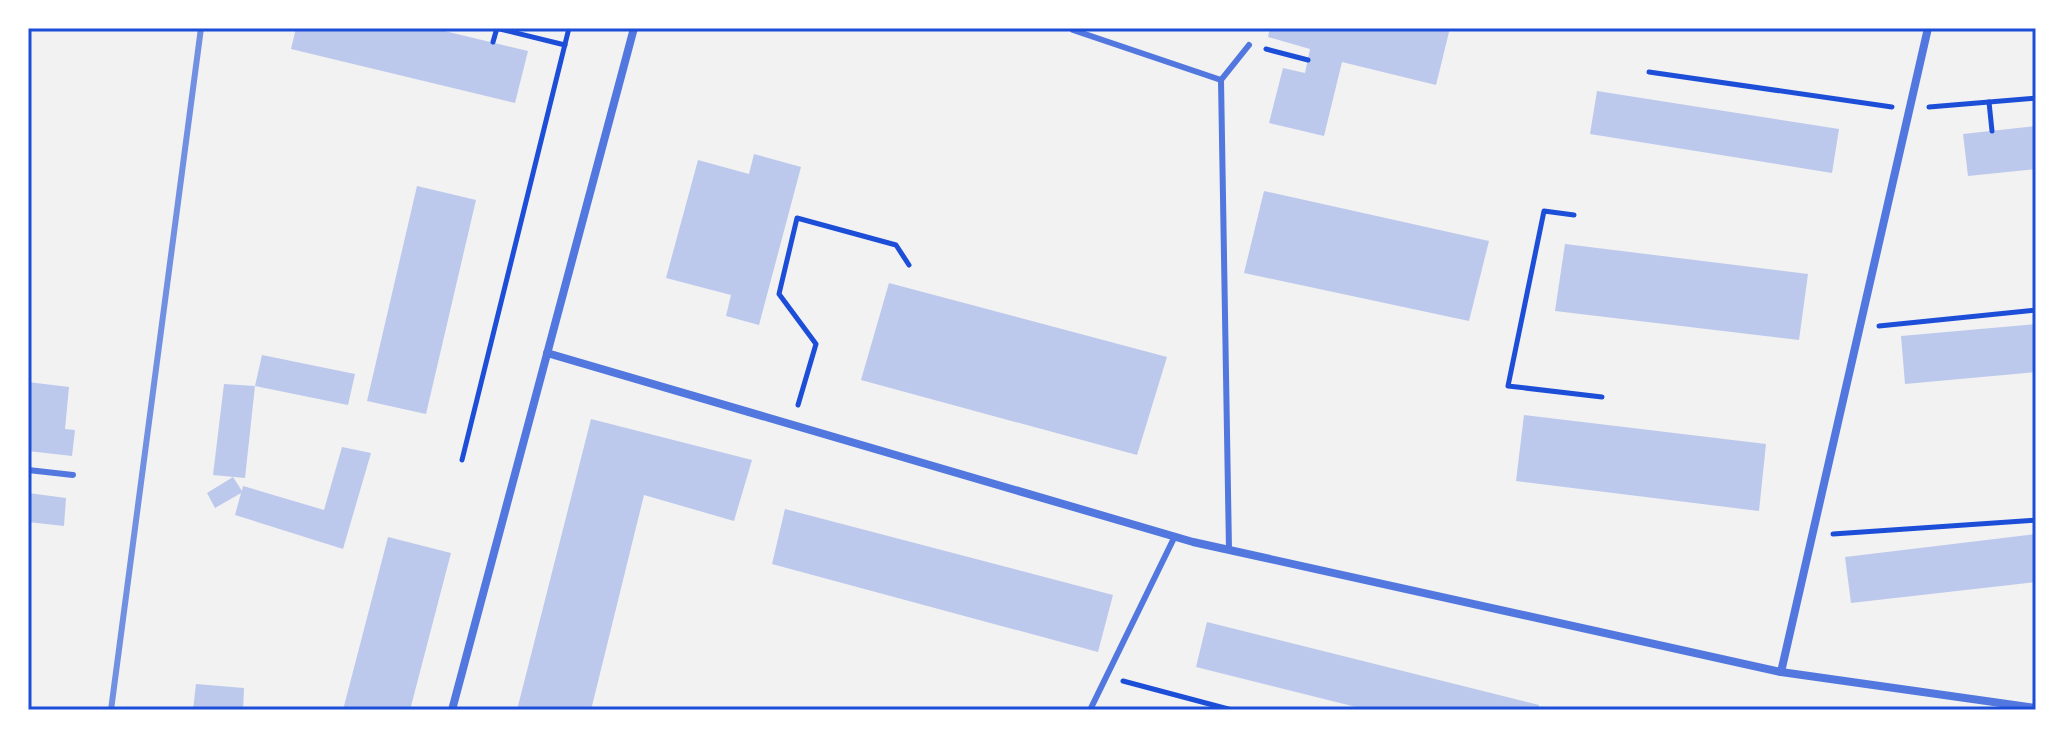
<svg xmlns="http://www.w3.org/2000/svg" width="2064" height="738" font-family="'DM Sans',sans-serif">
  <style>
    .building { fill: #bdc9ec }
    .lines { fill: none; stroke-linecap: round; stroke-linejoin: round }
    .path { stroke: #1d4ed8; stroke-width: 5 }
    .service { stroke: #5277de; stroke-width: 6 }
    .minor { stroke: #5277de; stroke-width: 8 }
    .rail { stroke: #7290e2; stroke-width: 6 }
    .neatline { fill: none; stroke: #1d4ed8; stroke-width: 3 }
  </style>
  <rect width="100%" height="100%" fill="#f2f2f2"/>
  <g class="building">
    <polygon points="296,28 432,28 528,51 515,103 291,49"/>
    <polygon points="1270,28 1450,28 1436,85 1342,62 1324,136 1269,123 1283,68 1305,73 1310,49 1268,37"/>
    <polygon points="1597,91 1839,129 1832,173 1590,134"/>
    <polygon points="2036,126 2036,169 1968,176 1963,134"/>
    <polygon points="754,154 801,167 759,325 726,316 731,295 666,278 698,160 749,174"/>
    <polygon points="417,186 476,200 426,414 367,401"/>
    <polygon points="1264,191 1489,241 1469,321 1244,273"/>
    <polygon points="1565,244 1808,274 1799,340 1555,311"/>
    <polygon points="889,283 1167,357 1137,455 861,380"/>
    <polygon points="2036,324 2036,372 1905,384 1901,336"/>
    <polygon points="262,355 355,374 348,405 255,386 245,478 213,475 224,384 255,386"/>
    <polygon points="28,382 69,387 65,429 75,430 72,456 28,451"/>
    <polygon points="1524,415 1766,444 1759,511 1516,481"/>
    <polygon points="591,419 752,460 734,521 644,495 591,710 517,710"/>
    <polygon points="342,447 371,453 343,549 235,515 241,493 215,508 207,493 233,477 242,491 243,486 324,510"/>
    <polygon points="28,493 66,498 64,526 28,522"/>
    <polygon points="785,509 1113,595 1098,652 772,564"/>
    <polygon points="2036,534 2036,582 1851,603 1845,557"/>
    <polygon points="388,537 451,553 410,710 343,710"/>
    <polygon points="1207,622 1539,705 1538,710 1368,710 1196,667"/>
    <polygon points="196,684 244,688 243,710 193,710"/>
  </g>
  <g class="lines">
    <g class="path">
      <polyline points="496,28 565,45"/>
      <polyline points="493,42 497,28"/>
      <polyline points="1266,49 1308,60"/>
      <polyline points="1649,72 1892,107"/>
      <polyline points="1989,102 1992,131"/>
      <polyline points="1929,107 2036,98"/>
      <polyline points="1574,215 1544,211 1508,386 1602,397"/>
      <polyline points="1879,326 2036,310"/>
      <polyline points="798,405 816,344 779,294 797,218 896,245 909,265"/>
      <polyline points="462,460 569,28"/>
      <polyline points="1833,534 2036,520"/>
      <polyline points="1123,681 1232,710"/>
    </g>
    <g class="service">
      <polyline points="1073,30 1221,80"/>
      <polyline points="28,470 73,475"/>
      <polyline points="1229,550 1221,80 1249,45"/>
      <polyline points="1090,710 1175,536"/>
    </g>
    <g class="minor">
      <polyline points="547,353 1193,542 1781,672 2036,708"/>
      <polyline points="1781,672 1928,28"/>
      <polyline points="452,710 634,28"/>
    </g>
    <polyline class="rail" points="111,710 201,28"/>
  </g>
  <rect width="2064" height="738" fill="none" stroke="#ffffff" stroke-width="60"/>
  <rect x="30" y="30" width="2004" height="678" class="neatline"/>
</svg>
